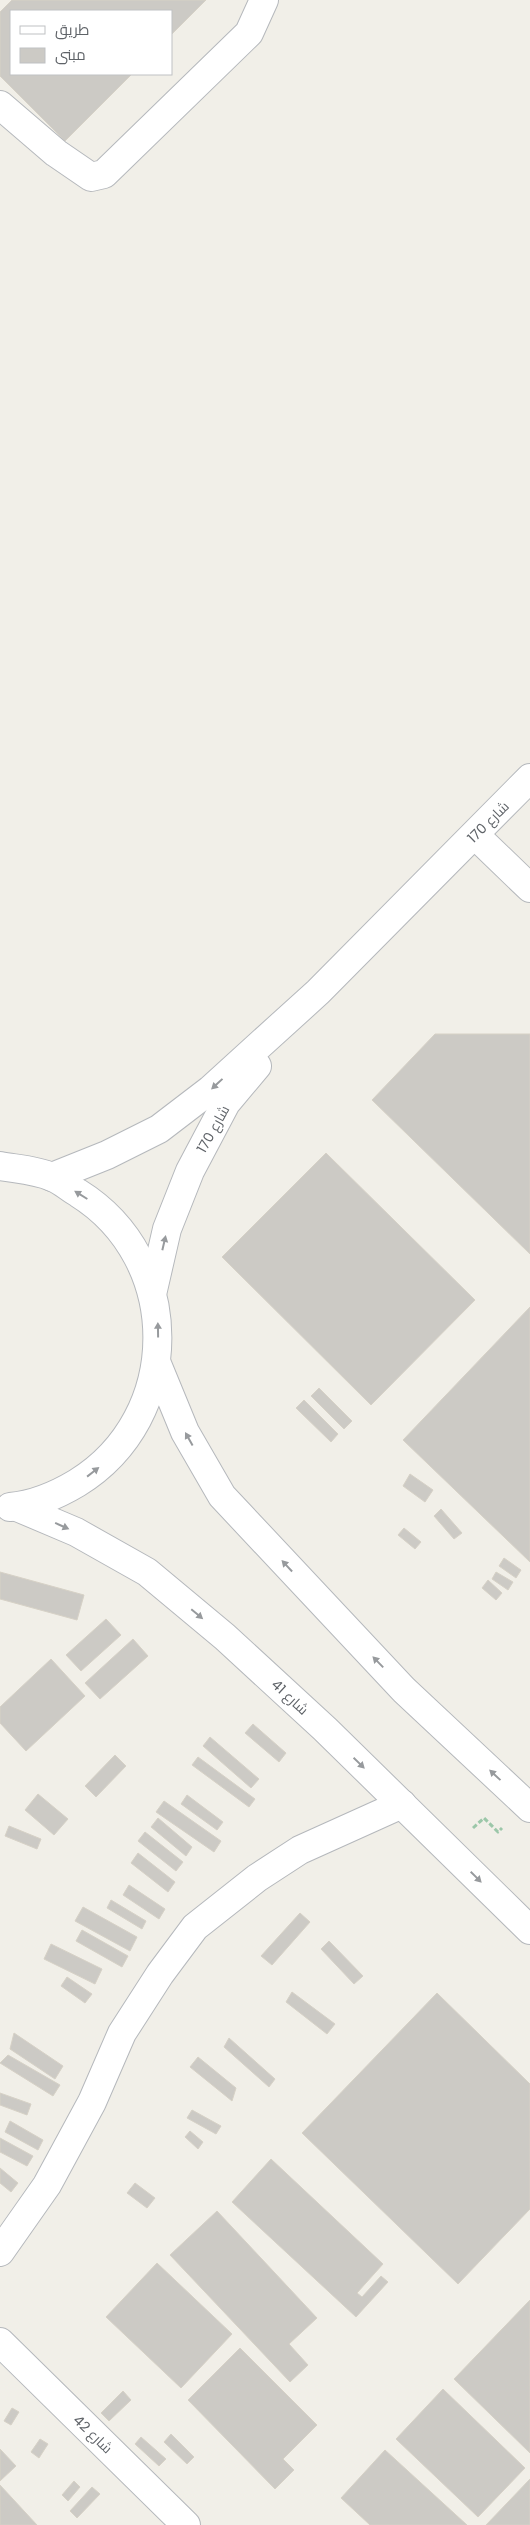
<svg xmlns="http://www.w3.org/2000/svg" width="530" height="2525" font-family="Poppins,Cairo,sans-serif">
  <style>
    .building { fill: #cccac5; stroke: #d6d1c6 }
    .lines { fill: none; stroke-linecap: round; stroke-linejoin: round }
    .minor-casing { stroke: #b5b8bc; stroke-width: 30 }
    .path { stroke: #9cc7a9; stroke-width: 3; stroke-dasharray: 5 2.5; stroke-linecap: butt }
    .minor { stroke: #fff; stroke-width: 28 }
    .oneway { fill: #979a9d }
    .labels { text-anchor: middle; stroke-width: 4.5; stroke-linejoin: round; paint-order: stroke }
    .street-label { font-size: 14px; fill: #5f6368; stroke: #fff }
  </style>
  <rect width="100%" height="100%" fill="#f1efe8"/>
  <g class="building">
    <polygon points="12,0 206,0 171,35 171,11 11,11 11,74 132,74 65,141 0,76 0,12"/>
    <polygon points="435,1034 530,1034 530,1254 372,1100"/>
    <polygon points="326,1153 475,1300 371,1405 222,1257"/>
    <polygon points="530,1307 530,1562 403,1440"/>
    <polygon points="319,1388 352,1421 344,1429 311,1396"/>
    <polygon points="304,1400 338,1434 331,1442 296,1408"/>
    <polygon points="410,1474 433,1490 425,1502 403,1486"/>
    <polygon points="441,1509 462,1533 454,1539 434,1516"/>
    <polygon points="404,1528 421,1542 415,1549 398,1535"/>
    <polygon points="504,1558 521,1570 516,1578 499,1566"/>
    <polygon points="0,1572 84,1595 77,1620 0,1599"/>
    <polygon points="496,1572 513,1582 508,1590 492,1579"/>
    <polygon points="488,1580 502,1593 496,1600 482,1588"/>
    <polygon points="106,1619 121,1635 81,1671 66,1655"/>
    <polygon points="133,1639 148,1656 100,1699 85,1683"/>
    <polygon points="51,1659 85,1696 26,1751 0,1723 0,1707"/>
    <polygon points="253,1724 286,1753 279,1762 245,1733"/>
    <polygon points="210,1737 259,1779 251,1788 203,1746"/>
    <polygon points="115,1755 126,1766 96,1797 85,1786"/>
    <polygon points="198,1757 255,1799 249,1807 192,1765"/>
    <polygon points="38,1794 68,1819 54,1835 25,1810"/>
    <polygon points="187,1795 223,1822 217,1830 181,1804"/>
    <polygon points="164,1801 221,1841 214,1852 156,1812"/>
    <polygon points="158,1818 192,1847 186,1856 151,1827"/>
    <polygon points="9,1826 41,1839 37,1849 5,1836"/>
    <polygon points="145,1832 183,1862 176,1871 138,1841"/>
    <polygon points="138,1853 175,1882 168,1892 131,1863"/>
    <polygon points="129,1885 165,1909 159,1919 123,1895"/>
    <polygon points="111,1900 146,1921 142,1929 107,1908"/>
    <polygon points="83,1907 137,1937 130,1951 75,1921"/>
    <polygon points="300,1913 310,1922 272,1965 261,1956"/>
    <polygon points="82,1930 128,1956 122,1967 76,1941"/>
    <polygon points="329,1941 363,1976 354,1984 321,1949"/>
    <polygon points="51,1944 102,1969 95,1984 44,1959"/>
    <polygon points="67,1977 92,1994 85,2003 61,1986"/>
    <polygon points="292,1992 335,2024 327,2034 286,2002"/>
    <polygon points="437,1993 530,2084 530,2209 458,2284 302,2133"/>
    <polygon points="14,2033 63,2066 55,2079 10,2049"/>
    <polygon points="229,2038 275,2079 269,2087 224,2047"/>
    <polygon points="8,2055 60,2085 53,2096 0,2063"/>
    <polygon points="198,2057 236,2088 232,2101 190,2067"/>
    <polygon points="0,2093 31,2104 27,2115 0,2105"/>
    <polygon points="192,2110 221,2126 216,2134 187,2118"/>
    <polygon points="10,2121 43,2140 38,2150 5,2132"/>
    <polygon points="190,2131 203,2142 198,2149 185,2137"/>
    <polygon points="0,2138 33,2156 27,2166 0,2152"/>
    <polygon points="271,2159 383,2264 357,2293 362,2297 381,2276 388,2282 356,2317 232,2202"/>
    <polygon points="0,2168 18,2183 11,2192 0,2183"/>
    <polygon points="135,2183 155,2198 147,2208 127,2193"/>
    <polygon points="217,2211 317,2318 289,2344 308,2365 290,2382 170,2255"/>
    <polygon points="157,2263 232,2334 181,2388 106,2317"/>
    <polygon points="530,2300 530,2453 454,2379"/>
    <polygon points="240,2348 317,2425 283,2459 294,2470 275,2489 188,2400"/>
    <polygon points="443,2389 525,2468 478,2517 396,2439"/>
    <polygon points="123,2391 131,2400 109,2421 101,2413"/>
    <polygon points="12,2408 19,2412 11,2425 4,2421"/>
    <polygon points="171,2434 194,2457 187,2464 164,2442"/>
    <polygon points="141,2437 166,2459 159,2466 135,2444"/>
    <polygon points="40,2439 48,2444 39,2458 31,2452"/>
    <polygon points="0,2449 16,2466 0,2481"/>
    <polygon points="385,2450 467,2525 370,2525 341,2498"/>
    <polygon points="530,2479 530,2525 486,2525"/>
    <polygon points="74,2481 80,2487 68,2501 62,2495"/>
    <polygon points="0,2485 37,2525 0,2525"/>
    <polygon points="92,2487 100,2494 77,2518 70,2511"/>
  </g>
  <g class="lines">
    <defs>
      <g id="minor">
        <polyline points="0,105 56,153 91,177 104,174 249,33 264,0"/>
        <polyline points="475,835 530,888"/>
        <path d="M0,1166C16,1169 36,1170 52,1177C61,1180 69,1188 78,1193C184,1259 184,1417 77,1483C57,1495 34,1505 10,1507"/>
        <polyline points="52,1177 107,1155 159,1129 210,1090 318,992 530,778"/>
        <polyline points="153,1290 167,1229 190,1171 226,1103 257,1066"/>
        <polyline points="157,1364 185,1432 222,1496 404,1690 530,1808"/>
        <polyline points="17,1507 76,1532 147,1572 225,1637 325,1729 530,1930"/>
        <polyline points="0,2252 47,2185 92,2102 122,2033 160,1974 195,1927 257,1878 300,1850 402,1804"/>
        <polyline points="0,2342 186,2525"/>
      </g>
    </defs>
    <use href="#minor" class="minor-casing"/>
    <polyline class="path" points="473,1828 484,1818 498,1832 502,1828"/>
    <use href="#minor" class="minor"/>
  </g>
  <defs><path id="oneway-solid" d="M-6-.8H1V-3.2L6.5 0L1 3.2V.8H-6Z" transform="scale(1.25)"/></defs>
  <g class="oneway">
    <use href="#oneway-solid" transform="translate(217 1084) rotate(137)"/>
    <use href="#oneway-solid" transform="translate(81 1195) rotate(-148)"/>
    <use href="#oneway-solid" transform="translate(164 1243) rotate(-77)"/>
    <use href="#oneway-solid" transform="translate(158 1330) rotate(-91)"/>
    <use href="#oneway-solid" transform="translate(189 1439) rotate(-119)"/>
    <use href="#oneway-solid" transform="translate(93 1472) rotate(-38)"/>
    <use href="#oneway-solid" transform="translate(62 1526) rotate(24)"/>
    <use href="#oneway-solid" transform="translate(287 1566) rotate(-133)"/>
    <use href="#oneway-solid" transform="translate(197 1614) rotate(40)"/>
    <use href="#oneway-solid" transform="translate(378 1662) rotate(-134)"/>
    <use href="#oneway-solid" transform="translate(359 1763) rotate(44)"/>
    <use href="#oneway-solid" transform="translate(495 1775) rotate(-137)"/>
    <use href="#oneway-solid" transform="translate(476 1877) rotate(45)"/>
  </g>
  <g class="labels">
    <g class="street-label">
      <text transform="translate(488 822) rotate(-45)" y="5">شارع 170</text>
      <text transform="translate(213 1129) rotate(-61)" y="5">شارع 170</text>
      <text transform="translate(290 1697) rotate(43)" y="5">شارع 41</text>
      <text transform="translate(93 2434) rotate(44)" y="5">شارع 42</text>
    </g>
  </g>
  <rect x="10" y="10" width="162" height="65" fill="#ffffff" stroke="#bfc1c3"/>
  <rect x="20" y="26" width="25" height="8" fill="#ffffff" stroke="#bfc1c3"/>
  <text x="55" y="35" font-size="15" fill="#5f6368">طريق</text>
  <rect x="20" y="48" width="25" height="15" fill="#cccac5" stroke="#bfc1c3"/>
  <text x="55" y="60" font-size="15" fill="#5f6368">مبنى</text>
</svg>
